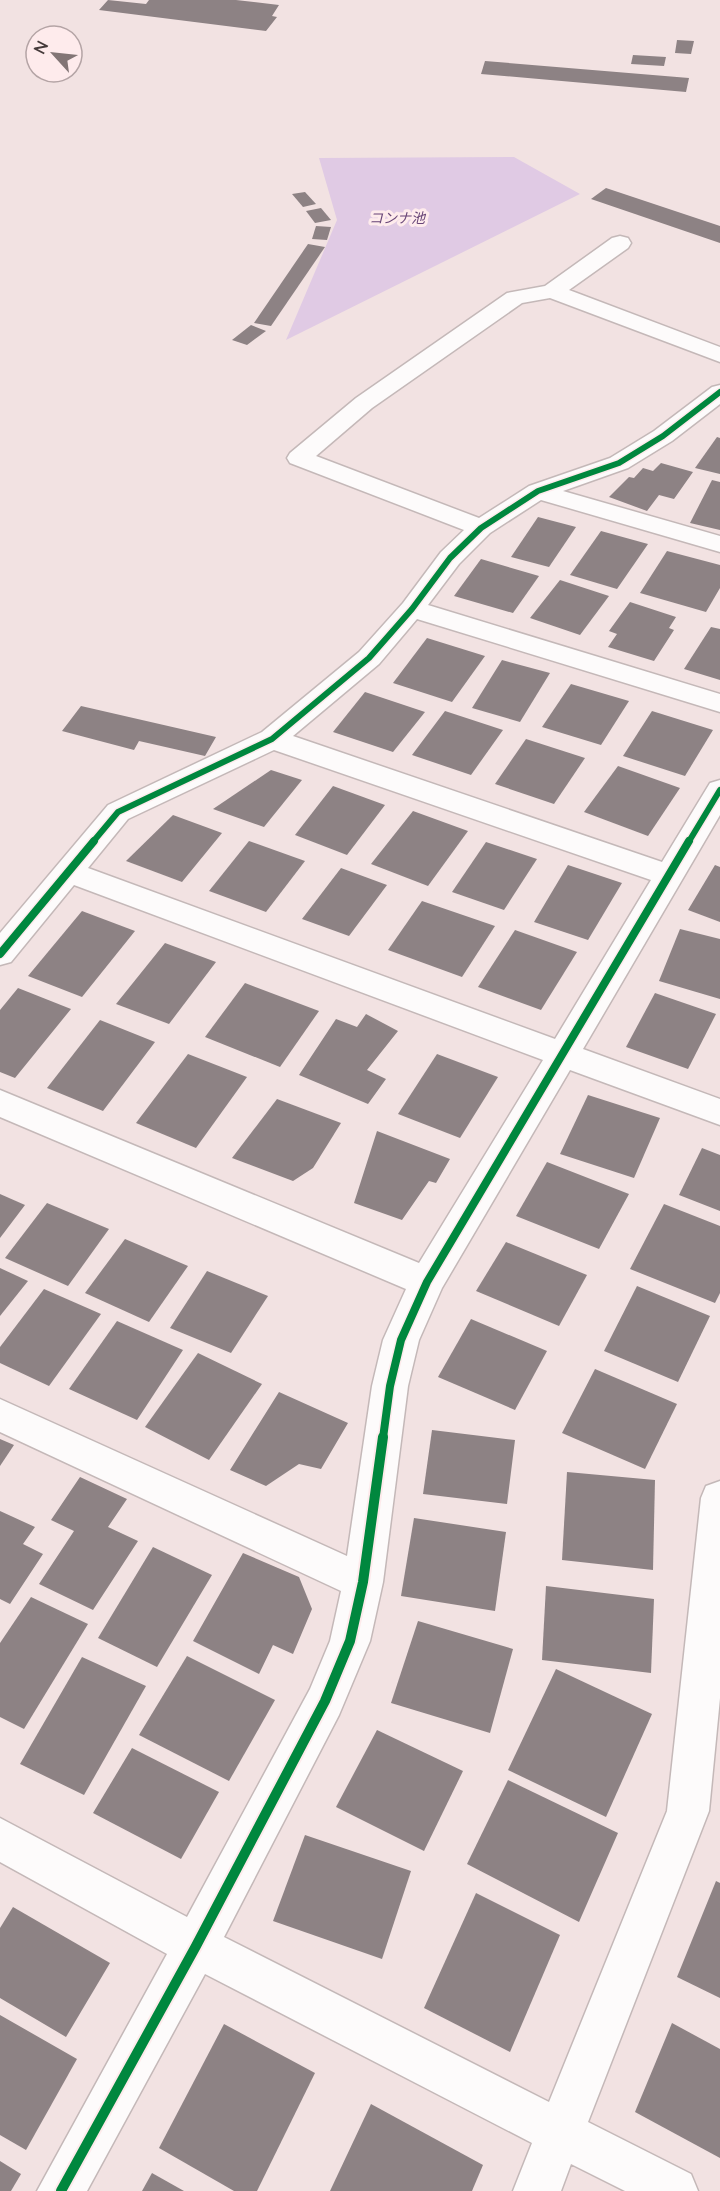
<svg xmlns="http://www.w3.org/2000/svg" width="720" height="2191" font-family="Lato,'Noto Sans JP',sans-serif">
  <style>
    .water { fill: #e0cae4 }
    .building { fill: #8d8284 }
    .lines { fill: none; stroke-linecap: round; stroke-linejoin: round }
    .street-casing { stroke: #c4b8b8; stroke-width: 3 }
    .street { fill: #fdfbfb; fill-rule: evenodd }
    .cycleway-far2-casing { stroke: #feebec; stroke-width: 9 }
    .cycleway-far1-casing { stroke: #feebec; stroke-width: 11 }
    .cycleway-casing { stroke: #feebec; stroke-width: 14 }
    .cycleway-far2 { stroke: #00873e; stroke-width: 6 }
    .cycleway-far1 { stroke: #00873e; stroke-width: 8 }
    .cycleway { stroke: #00873e; stroke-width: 10 }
    .labels { text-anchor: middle; stroke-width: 6; stroke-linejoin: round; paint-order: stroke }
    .far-water-label { font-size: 14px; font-style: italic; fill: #684577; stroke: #feebec }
  </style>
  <rect width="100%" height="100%" fill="#f2e2e2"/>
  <polygon class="water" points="514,157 580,194 286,340 337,220 319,158"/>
  <g class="building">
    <polygon points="108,0 146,4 149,0 236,0 279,5 272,16 277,17 266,31 99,10"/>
    <polygon points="677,40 694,41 691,54 675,53"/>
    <polygon points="633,55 666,57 664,66 631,64"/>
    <polygon points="485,61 689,78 686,92 481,74"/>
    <polygon points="606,188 720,226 720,243 591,199"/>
    <polygon points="305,192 316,204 303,207 292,194"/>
    <polygon points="321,208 331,220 315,223 306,211"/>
    <polygon points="316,226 331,227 327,240 312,239"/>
    <polygon points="308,244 325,247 271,326 254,323"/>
    <polygon points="251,325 266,331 247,345 232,340"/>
    <polygon points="717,437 720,438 720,474 695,468"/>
    <polygon points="661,463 693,472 674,499 659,495 647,511 609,497 629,477 634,478 643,468 653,471"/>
    <polygon points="712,480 720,482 720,530 690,523"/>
    <polygon points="538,517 576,527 549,567 511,557"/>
    <polygon points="601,531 648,544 617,589 570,575"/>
    <polygon points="667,551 720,565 720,588 706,612 640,593"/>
    <polygon points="481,559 539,576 513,613 454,596"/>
    <polygon points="560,580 609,596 580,635 530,618"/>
    <polygon points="630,602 676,617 669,628 674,630 654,661 608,647 617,634 609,631"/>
    <polygon points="711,627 720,629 720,680 684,669"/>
    <polygon points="427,638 485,656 452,702 393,683"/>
    <polygon points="502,660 550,673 520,722 472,708"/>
    <polygon points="571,684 629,701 601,745 542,727"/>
    <polygon points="365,692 425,712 393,752 333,732"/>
    <polygon points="81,706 216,737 205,756 139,741 134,750 62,731"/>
    <polygon points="445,711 503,730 471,775 412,755"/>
    <polygon points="652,711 713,730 685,776 623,756"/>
    <polygon points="526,739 585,758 554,804 495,784"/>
    <polygon points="618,766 680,788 648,836 584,812"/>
    <polygon points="271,770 302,780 264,827 213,809"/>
    <polygon points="333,786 385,805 347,855 295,835"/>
    <polygon points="413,811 468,831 428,886 371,864"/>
    <polygon points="173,815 222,833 182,882 126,861"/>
    <polygon points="249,841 305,861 266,912 209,891"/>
    <polygon points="486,842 537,859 504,910 452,892"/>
    <polygon points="568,865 622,883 588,940 534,922"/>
    <polygon points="715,865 720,867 720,922 688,910"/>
    <polygon points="341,868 387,885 349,936 302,919"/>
    <polygon points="422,901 495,926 462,977 388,950"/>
    <polygon points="82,911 135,931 82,997 28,976"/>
    <polygon points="680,929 720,939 720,999 659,981"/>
    <polygon points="515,930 577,952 541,1010 478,987"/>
    <polygon points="165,943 216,962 169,1024 116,1004"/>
    <polygon points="245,983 319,1011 280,1067 205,1037"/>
    <polygon points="18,988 71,1009 15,1078 0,1072 0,1010"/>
    <polygon points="655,993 716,1014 688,1069 626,1047"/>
    <polygon points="366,1014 398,1031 367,1070 386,1079 368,1104 299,1075 336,1019 357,1027"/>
    <polygon points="100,1020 155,1042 103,1111 47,1088"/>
    <polygon points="188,1054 247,1077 196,1148 136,1123"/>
    <polygon points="437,1054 498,1077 460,1138 398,1114"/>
    <polygon points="588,1095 660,1118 634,1178 560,1154"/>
    <polygon points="277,1099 341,1123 313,1168 293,1181 232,1158"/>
    <polygon points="377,1131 450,1159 436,1183 429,1181 402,1220 354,1203"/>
    <polygon points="702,1148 720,1155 720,1211 679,1195"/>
    <polygon points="547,1162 629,1194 599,1249 516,1216"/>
    <polygon points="0,1194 25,1205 0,1238"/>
    <polygon points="47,1203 109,1229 68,1286 5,1258"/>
    <polygon points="664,1204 720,1226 720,1293 715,1303 630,1269"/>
    <polygon points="125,1239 188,1266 149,1322 85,1293"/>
    <polygon points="506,1242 587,1275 559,1326 476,1291"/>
    <polygon points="0,1268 28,1281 0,1316"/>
    <polygon points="207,1271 268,1296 231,1353 170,1328"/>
    <polygon points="637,1286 710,1316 678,1382 604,1351"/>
    <polygon points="44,1289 101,1314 49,1386 0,1363 0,1347"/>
    <polygon points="471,1319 547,1351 515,1410 438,1377"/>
    <polygon points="117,1321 183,1350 137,1420 69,1389"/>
    <polygon points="198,1353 262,1384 209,1460 145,1427"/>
    <polygon points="595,1369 677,1404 645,1469 562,1433"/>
    <polygon points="279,1392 348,1423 321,1469 299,1464 266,1486 230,1470"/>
    <polygon points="432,1430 515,1440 507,1504 423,1494"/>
    <polygon points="0,1439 14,1445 0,1466"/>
    <polygon points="567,1472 655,1480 653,1570 562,1560"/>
    <polygon points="80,1477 127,1499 108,1527 138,1541 93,1610 39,1584 74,1531 51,1520"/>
    <polygon points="0,1511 35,1527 23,1544 43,1554 10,1604 0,1599"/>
    <polygon points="414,1518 506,1532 495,1611 401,1596"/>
    <polygon points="153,1547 212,1575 157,1667 98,1638"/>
    <polygon points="243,1553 299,1577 312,1609 293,1654 273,1645 259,1674 193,1641"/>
    <polygon points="546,1586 654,1599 651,1673 542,1660"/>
    <polygon points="31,1597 88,1624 24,1729 0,1717 0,1643"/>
    <polygon points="418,1621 513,1649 490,1733 391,1703"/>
    <polygon points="187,1656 275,1700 229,1781 139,1735"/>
    <polygon points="82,1657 146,1686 84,1795 20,1764"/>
    <polygon points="556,1669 652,1714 606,1817 508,1770"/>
    <polygon points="377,1730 463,1771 424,1851 336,1807"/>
    <polygon points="132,1748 219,1792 181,1859 93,1813"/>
    <polygon points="508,1780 618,1833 579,1922 467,1864"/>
    <polygon points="305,1835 411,1871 382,1959 273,1921"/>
    <polygon points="716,1881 720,1883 720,1998 677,1977"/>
    <polygon points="476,1893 560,1935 510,2052 424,2008"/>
    <polygon points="13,1907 110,1963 66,2037 0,1998 0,1928"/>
    <polygon points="0,2015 77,2059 26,2150 0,2135"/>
    <polygon points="672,2023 720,2049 720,2158 635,2112"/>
    <polygon points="224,2024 315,2073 257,2191 234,2191 159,2148"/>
    <polygon points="371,2104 483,2165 472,2191 330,2191"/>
    <polygon points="0,2161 21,2174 11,2191 0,2191"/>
    <polygon points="152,2173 184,2191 142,2191"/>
  </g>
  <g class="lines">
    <defs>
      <path id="street" d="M620,236L628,238L631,243L628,248L569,290L720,347V362L550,298L522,303L372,408L316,456L479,518L529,486L610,458L654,431L712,387L720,385V404L672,441L628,468L563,491L720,536V552L541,500L490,533L459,564L428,605L720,694V712L417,619L379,664L293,736L662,862L710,783L720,780V815L583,1049L720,1099V1125L570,1070L442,1288L419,1340L408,1386L383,1582L370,1641L339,1715L224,1937L549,2102L667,1811L701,1498L706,1486L720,1481V1698L709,1811L588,2122L691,2174L698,2191H625L571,2164L561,2191H513L532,2143L205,1974L87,2191H37L167,1954L0,1862V1818L187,1917L310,1689L330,1641L341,1591L0,1432V1399L347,1556L372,1386L383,1340L406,1289L0,1117V1090L419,1263L543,1060L74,885L11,962L0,965V933L108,805L262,732L359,652L403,603L441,552L464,530L290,463L287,458L290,453L356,398L507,293L545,286L612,238ZM274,750L651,880L555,1039L88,868L128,819Z"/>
    </defs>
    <use href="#street" class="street-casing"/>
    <use href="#street" class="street"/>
    <defs>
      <g id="cycleway-far2">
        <polyline points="92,843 118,812 272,739 369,658 412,609 450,558 481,528 538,491 619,463 663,436 720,392"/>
        <polyline points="688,843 720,790"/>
      </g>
      <g id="cycleway-far1">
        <polyline points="0,954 94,841"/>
        <polyline points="383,1438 390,1386 401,1340 427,1282 689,841"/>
      </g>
      <polyline id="cycleway" points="61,2191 196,1946 325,1701 350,1641 363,1582 383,1437"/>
    </defs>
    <use href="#cycleway-far2" class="cycleway-far2-casing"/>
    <use href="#cycleway-far1" class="cycleway-far1-casing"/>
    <use href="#cycleway" class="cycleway-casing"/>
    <use href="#cycleway-far2" class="cycleway-far2"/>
    <use href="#cycleway-far1" class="cycleway-far1"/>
    <use href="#cycleway" class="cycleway"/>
  </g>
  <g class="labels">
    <g class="far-water-label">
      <text x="397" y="223">コンナ池</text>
    </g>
  </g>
  <g transform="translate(54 54) rotate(297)"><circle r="28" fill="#feebec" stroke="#b4a4a5" stroke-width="1.5"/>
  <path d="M0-4.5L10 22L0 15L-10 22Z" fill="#827575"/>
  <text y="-9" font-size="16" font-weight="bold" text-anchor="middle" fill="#453a3a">N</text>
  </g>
</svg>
